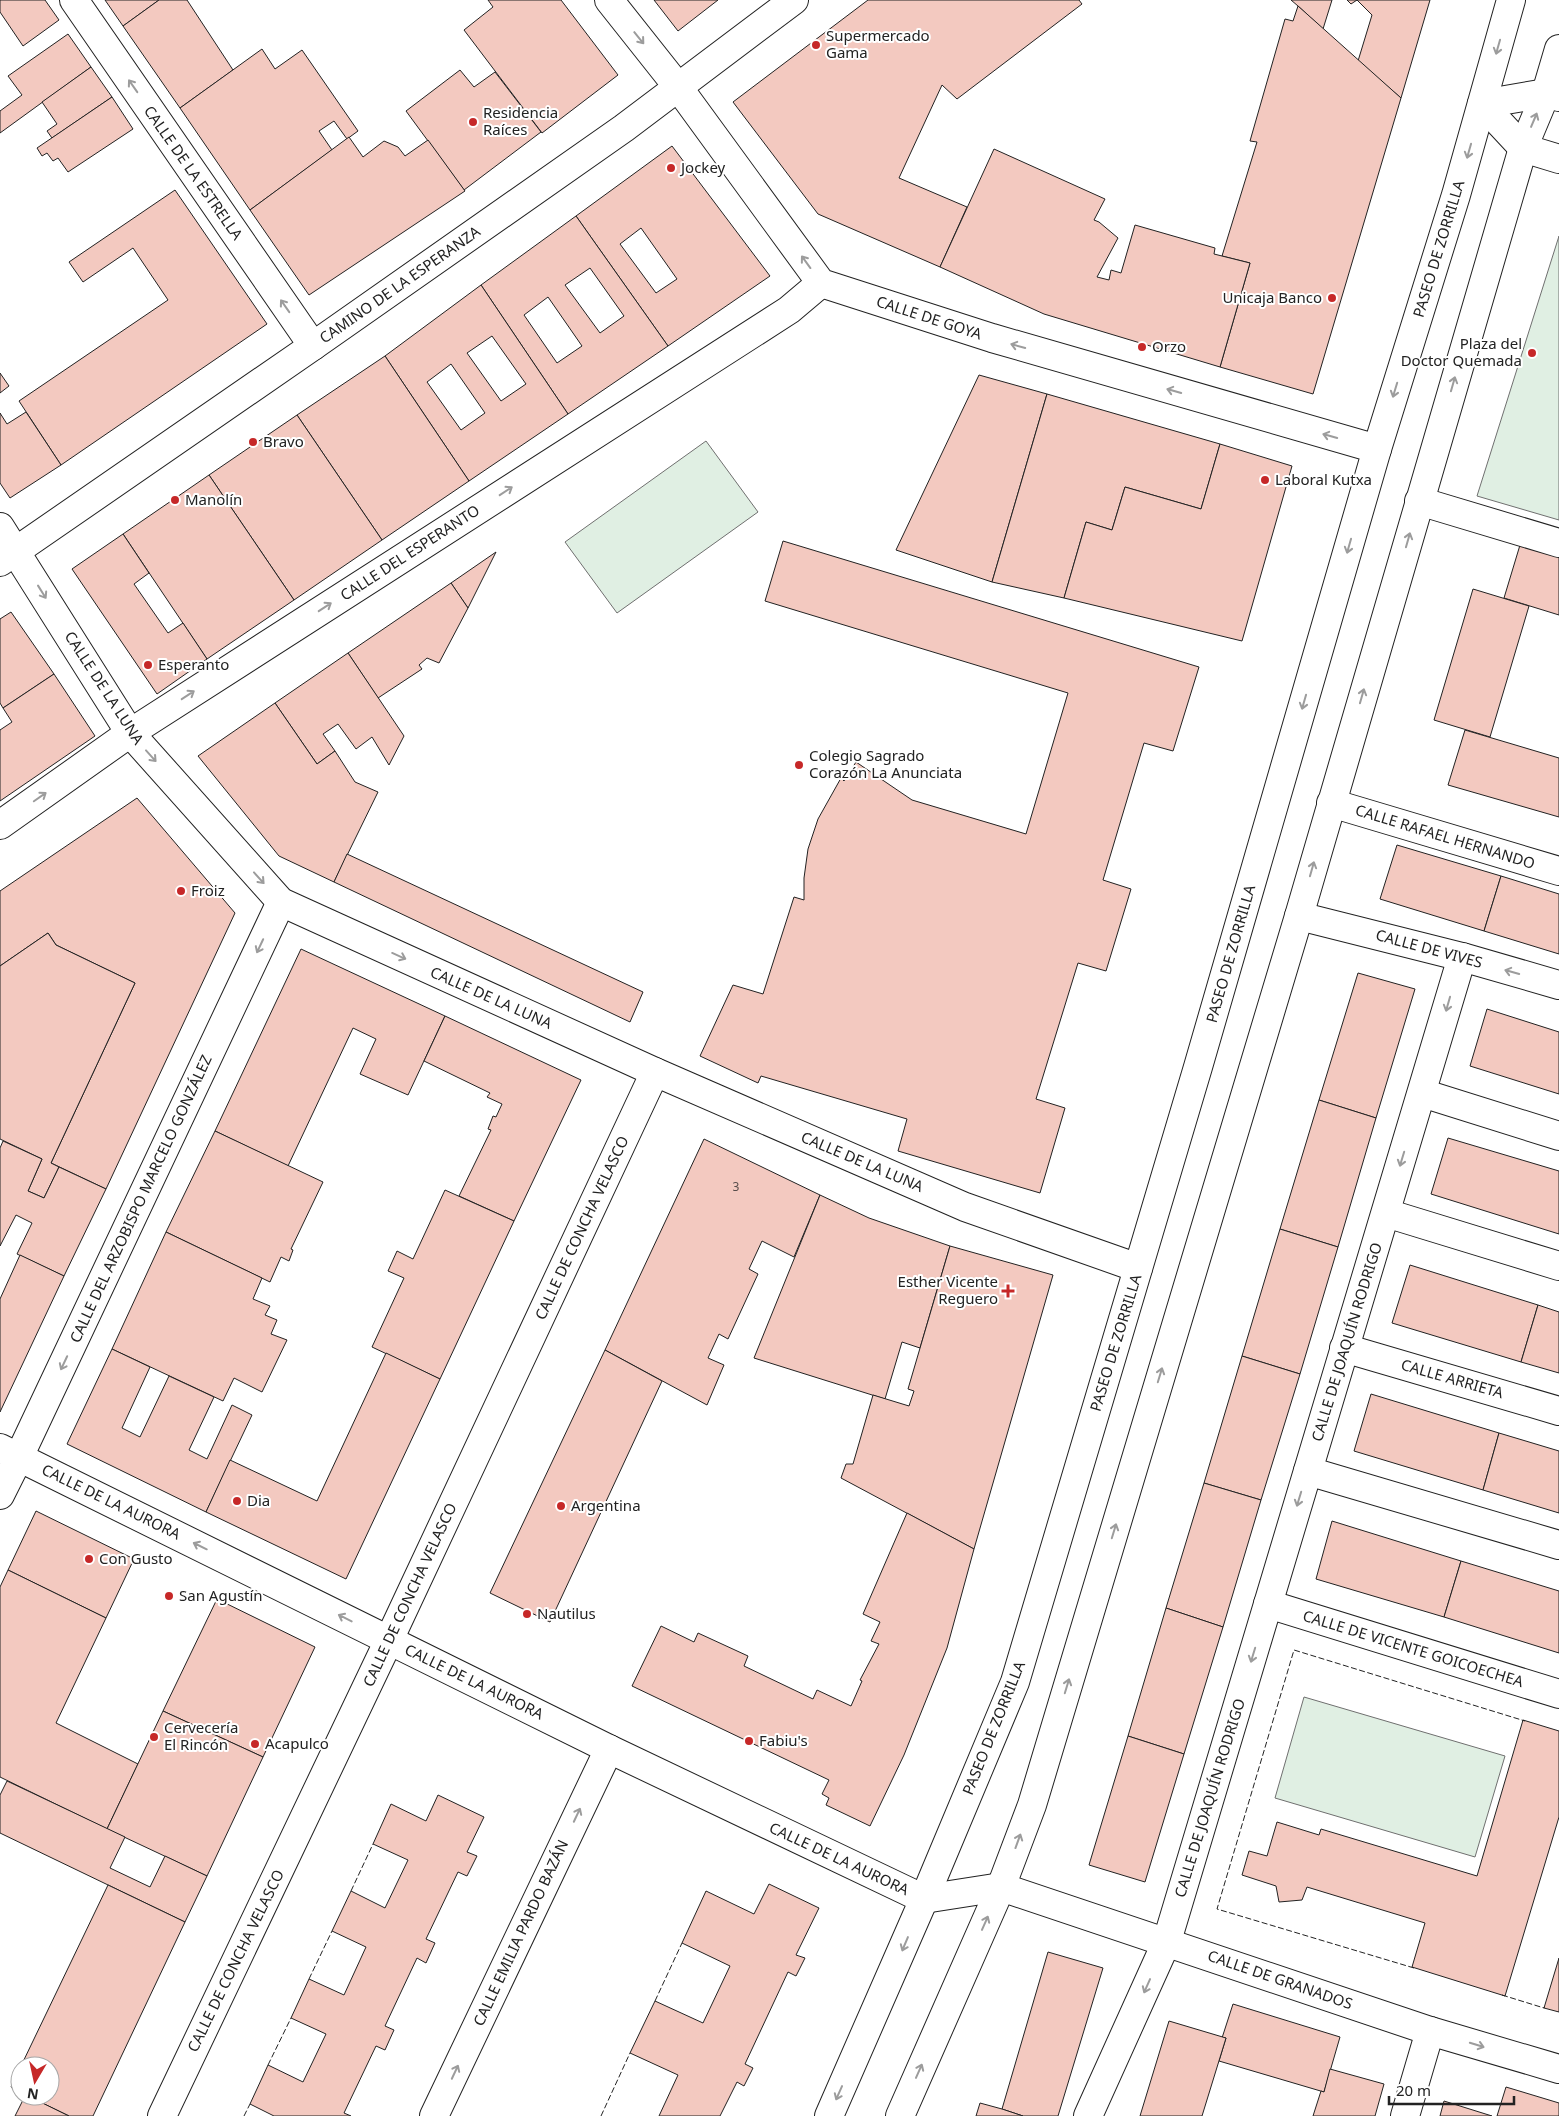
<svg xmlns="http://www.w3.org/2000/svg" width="1559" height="2116" font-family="'Noto Sans',sans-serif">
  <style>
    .green { fill: #e0efe3; stroke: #6f6f6f }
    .building { fill: #f3c9c0; stroke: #222; fill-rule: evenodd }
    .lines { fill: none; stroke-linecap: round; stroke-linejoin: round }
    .minor-casing { stroke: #222; stroke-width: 30 }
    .major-casing { stroke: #222; stroke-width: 30 }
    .minor { stroke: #fff; stroke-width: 28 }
    .major { stroke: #fff; stroke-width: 28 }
    .fence { stroke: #222; stroke-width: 1; stroke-dasharray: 6 2.5; stroke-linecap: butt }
    .oneway { stroke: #9c9c9c }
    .poi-dot { fill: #c62828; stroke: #fff; stroke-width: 2 }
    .labels { text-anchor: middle; stroke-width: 4; stroke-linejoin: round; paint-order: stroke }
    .number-label { font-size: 12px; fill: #564c4a }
    .poi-label { font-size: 15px; fill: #222; stroke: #fff; text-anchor: start }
    .street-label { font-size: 15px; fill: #222; stroke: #fff }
  </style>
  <rect width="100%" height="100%" fill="#fff"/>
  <g class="green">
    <polygon points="1559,236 1559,520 1477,496"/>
    <polygon points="706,441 758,512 617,613 565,542"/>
    <polygon points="1304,1697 1505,1756 1475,1857 1275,1798"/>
  </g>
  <g class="building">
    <polygon points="0,0 45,0 59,20 23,46 0,12"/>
    <polygon points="105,0 159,0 123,26"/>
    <polygon points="159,0 187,0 233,70 180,108 123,26"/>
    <polygon points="488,0 561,0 618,75 542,133 464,30 493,7"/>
    <polygon points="654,0 718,0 678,31"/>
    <polygon points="868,0 1079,0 1082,4 957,99 942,85 899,178 967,207 940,267 818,214 733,102"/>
    <polygon points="1291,0 1332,0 1323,29 1298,6"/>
    <polygon points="1347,0 1430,0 1401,98 1358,61 1372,15 1357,0 1351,4"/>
    <polygon points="1298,6 1401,98 1313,394 1220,367 1250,263 1222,256 1257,142 1250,141 1285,19 1293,21"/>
    <polygon points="68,34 91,67 0,133 0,111 22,95 8,76"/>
    <polygon points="262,49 275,69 302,50 358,131 347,139 334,121 319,131 332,150 250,210 180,108"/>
    <polygon points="91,67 112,97 52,138 47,131 57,124 42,102"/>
    <polygon points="460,70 474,87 495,72 541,132 464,190 406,111"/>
    <polygon points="112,97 133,129 68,172 58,158 53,161 47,153 42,156 37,148"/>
    <polygon points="349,137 363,157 384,141 398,147 405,156 428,140 465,191 309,295 250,210"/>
    <path d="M672,146L770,276L668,346L576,216ZM641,228L677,279L656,293L620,244Z"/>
    <polygon points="994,149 1105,199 1094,220 1099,222 1118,238 1097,277 1109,280 1111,270 1121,273 1135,225 1215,248 1214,254 1250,263 1220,367 1044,314 940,267"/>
    <polygon points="175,190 267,324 61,465 19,401 168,300 133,248 83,282 69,262"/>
    <path d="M576,216L668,346L568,414L481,285ZM590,268L624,316L600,333L565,285ZM548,297L582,346L557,363L524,315Z"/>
    <path d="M481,285L568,414L469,481L385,356ZM492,336L526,384L501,401L467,353ZM451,364L485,413L461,430L427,382Z"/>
    <polygon points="385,356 469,481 382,540 297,415"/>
    <polygon points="0,373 9,386 0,393"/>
    <polygon points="979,375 1047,394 992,582 896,550"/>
    <polygon points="1047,394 1220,444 1201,509 1125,487 1112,530 1086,522 1064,598 992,582"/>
    <polygon points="26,412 61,465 10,498 0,483 0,413 7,424"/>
    <polygon points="297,415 382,540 294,600 209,475"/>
    <polygon points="1220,444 1292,466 1242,641 1064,598 1086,522 1112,530 1125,487 1201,509"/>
    <polygon points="209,475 294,600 207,659 123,534"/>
    <polygon points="123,534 149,573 134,584 168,633 183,623 207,659 157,694 72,569"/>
    <polygon points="783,541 1199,667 1173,751 1144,743 1103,880 1131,889 1106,971 1078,963 1036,1099 1065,1108 1040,1193 898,1151 907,1119 761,1076 758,1083 700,1056 733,985 763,994 794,897 804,900 804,878 808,849 818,819 841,778 844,781 856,762 912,800 1026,834 1068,693 765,601"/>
    <polygon points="1520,545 1559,556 1559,615 1504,598"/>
    <polygon points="496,552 468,608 451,583"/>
    <polygon points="451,583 468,608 439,663 427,658 419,665 422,669 378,698 348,653"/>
    <polygon points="1473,589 1529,606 1490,737 1434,720"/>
    <polygon points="11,612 54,674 3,708 0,703 0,619"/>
    <polygon points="348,653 404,736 389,765 372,737 356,749 338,724 323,734 335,751 317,764 275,703"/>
    <polygon points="54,674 95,736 0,801 0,730 12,722 3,708"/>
    <polygon points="275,703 317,764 335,751 355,782 378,792 334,882 279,856 198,756"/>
    <polygon points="1465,730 1559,758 1559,817 1448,785"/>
    <polygon points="137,798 235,913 106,1189 51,1163 135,983 56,945 48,933 0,966 0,891"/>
    <polygon points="1397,845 1501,876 1484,931 1380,899"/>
    <polygon points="347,854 643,992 630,1022 334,882"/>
    <polygon points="1501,876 1559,894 1559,954 1484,931"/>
    <polygon points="48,933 56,945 135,983 51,1163 59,1167 44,1198 28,1191 42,1159 0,1139 0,966"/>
    <polygon points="301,949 445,1016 408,1095 360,1074 376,1039 353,1028 288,1166 215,1131"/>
    <polygon points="1358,973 1415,989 1376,1118 1319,1100"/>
    <polygon points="1487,1009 1559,1032 1559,1094 1470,1066"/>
    <polygon points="445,1016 581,1080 514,1221 459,1196 491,1130 488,1129 493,1116 496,1117 502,1104 487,1097 490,1093 424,1061"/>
    <polygon points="1319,1100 1376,1118 1338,1247 1280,1229"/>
    <polygon points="215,1131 323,1182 291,1249 293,1250 289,1261 281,1257 270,1282 166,1232"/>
    <polygon points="1448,1138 1559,1171 1559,1234 1431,1194"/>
    <polygon points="704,1139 820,1195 794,1257 762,1241 749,1269 758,1274 728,1339 719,1334 708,1358 724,1365 707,1405 605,1350"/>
    <polygon points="3,1141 42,1159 28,1191 44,1198 59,1167 106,1189 64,1276 17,1254 32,1223 16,1215 0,1246 0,1148"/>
    <polygon points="445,1190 514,1221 440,1379 372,1347 404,1278 388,1271 397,1251 413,1259"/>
    <polygon points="820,1195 869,1218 950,1246 920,1348 902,1342 885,1399 754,1358"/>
    <polygon points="1280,1229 1338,1247 1300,1374 1242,1356"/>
    <polygon points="166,1232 262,1278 253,1299 270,1306 265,1315 277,1320 271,1334 287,1340 262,1392 234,1378 223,1401 112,1349"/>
    <polygon points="950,1246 1053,1275 974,1549 841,1478 846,1464 853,1464 873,1395 909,1406 914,1391 908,1389"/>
    <polygon points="20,1255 64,1276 0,1412 0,1299"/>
    <polygon points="1410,1265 1538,1305 1521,1362 1392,1323"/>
    <polygon points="1538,1305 1559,1312 1559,1373 1521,1362"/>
    <polygon points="112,1349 150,1367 122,1428 140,1437 169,1376 214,1397 189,1450 207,1459 232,1405 252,1415 206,1512 67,1444"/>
    <polygon points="605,1350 662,1381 550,1622 490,1593"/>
    <polygon points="386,1353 440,1379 346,1579 206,1512 230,1460 317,1501"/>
    <polygon points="1242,1356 1300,1374 1261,1500 1204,1483"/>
    <polygon points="1371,1394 1499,1433 1483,1490 1354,1451"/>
    <polygon points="1499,1433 1559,1451 1559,1513 1483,1490"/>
    <polygon points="1204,1483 1261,1500 1223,1627 1166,1608"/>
    <polygon points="36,1511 134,1559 106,1618 8,1570"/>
    <polygon points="907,1513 974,1549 947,1648 904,1755 870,1826 826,1805 829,1798 822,1794 829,1780 632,1686 661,1626 694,1642 698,1633 748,1656 744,1666 813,1699 817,1690 851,1706 862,1681 860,1680 879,1644 871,1641 880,1622 863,1614"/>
    <polygon points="1332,1521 1461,1561 1444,1617 1316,1579"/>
    <polygon points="1461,1561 1559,1591 1559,1653 1444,1617"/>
    <polygon points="8,1570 106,1618 56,1723 138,1764 107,1829 0,1777 0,1587"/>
    <polygon points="217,1599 315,1647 263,1757 163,1711"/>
    <polygon points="1166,1608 1223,1627 1184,1754 1128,1736"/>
    <polygon points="163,1711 263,1757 207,1876 107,1829"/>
    <polygon points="1523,1720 1559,1731 1559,1817 1505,1996 1412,1967 1425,1923 1307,1887 1302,1900 1279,1902 1276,1886 1242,1875 1249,1851 1267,1856 1277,1822 1319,1835 1321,1829 1477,1876"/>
    <polygon points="1128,1736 1184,1754 1145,1882 1089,1865"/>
    <polygon points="7,1781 125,1837 110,1868 150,1887 165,1856 207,1876 185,1922 0,1833 0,1795"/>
    <polygon points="438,1795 484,1817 467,1852 477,1856 467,1876 458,1872 426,1939 435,1943 426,1963 417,1958 385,2026 394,2030 389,2041 385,2050 376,2046 344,2113 351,2116 274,2116 250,2104 268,2065 303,2082 326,2034 291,2018 309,1979 344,1995 366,1947 332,1931 351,1891 385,1908 408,1860 373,1844 391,1804 426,1821"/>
    <polygon points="769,1884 819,1908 796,1955 805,1958 796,1976 788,1972 745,2064 753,2068 744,2086 737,2082 720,2116 659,2116 678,2075 630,2053 655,2001 703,2023 730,1966 682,1943 706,1891 754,1914"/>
    <polygon points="108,1885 185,1922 93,2116 69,2116 28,2096 50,2096 50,2066 21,2066"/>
    <polygon points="1048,1952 1103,1968 1058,2116 1023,2116 1002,2109"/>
    <polygon points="1559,1958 1559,2012 1544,2008"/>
    <polygon points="1233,2004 1340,2037 1324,2092 1219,2061 1226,2038 1222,2038"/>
    <polygon points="1169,2021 1226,2038 1202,2116 1140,2116"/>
    <polygon points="20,2068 20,2092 11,2087"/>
    <polygon points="1330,2069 1384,2084 1375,2116 1313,2116 1321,2091 1324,2092"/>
    <polygon points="1506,2087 1559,2103 1559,2116 1497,2116"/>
    <polygon points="25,2096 28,2096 69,2116 15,2116"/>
    <polygon points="1444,2101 1492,2116 1440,2116"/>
    <polygon points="980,2103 1002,2109 1023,2116 976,2116"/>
  </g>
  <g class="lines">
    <defs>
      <g id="minor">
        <polyline points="74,0 313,346"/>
        <polyline points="609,0 678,87 821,283 992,338 1377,449"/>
        <polyline points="1419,501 1559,543"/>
        <polyline points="0,527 130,733 281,902 655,1072 965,1207 1138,1268"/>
        <polyline points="0,562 313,346 624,128 794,0"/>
        <polyline points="1331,803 1559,871"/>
        <polyline points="0,825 130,733 789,310 821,283"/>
        <polyline points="1299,916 1462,957 1559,985"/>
        <polyline points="1422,1093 1559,1136"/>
        <polyline points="1386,1213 1559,1266"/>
        <polyline points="1344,1348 1559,1411"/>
        <polyline points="0,1448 609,1749 924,1899 1001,1887 1430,2031 1559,2069"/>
        <polyline points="1308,1471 1559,1545"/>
        <polyline points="0,1495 19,1457 281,902"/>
        <polyline points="1268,1604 1559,1694"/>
        <polyline points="162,2116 389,1640 655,1072"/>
        <polyline points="434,2116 609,1749"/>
        <polyline points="1088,2116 1167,1941 1462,957"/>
        <polyline points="1405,2116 1430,2031"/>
      </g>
      <g id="major">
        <polyline points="1482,104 1523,148 1559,159"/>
        <polyline points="1482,104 1546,93 1559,97"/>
        <polyline points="829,2116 924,1899 1015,1682 1198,1067 1377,449 1456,195 1511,0"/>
        <polyline points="900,2116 1001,1887 1032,1805 1299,916 1523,148 1546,93 1559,49"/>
      </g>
    </defs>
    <use href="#minor" class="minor-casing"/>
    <use href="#major" class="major-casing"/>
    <use href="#minor" class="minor"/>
    <use href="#major" class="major"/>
    <g class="fence">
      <polyline points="351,1891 373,1844"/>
      <polyline points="1414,1968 1217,1909 1294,1650 1525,1721"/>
      <polyline points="309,1979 332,1931"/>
      <polyline points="1502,1995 1544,2008 1544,2007"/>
      <polyline points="655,2001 682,1943"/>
      <polyline points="268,2065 291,2018"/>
      <polyline points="244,2116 250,2104"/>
      <polyline points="601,2116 630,2053"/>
    </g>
  </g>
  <defs><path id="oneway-shaft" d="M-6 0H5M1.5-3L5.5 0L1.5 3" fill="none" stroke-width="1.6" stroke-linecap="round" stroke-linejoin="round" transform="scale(1.25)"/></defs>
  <g class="oneway">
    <use href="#oneway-shaft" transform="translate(639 38) rotate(51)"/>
    <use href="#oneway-shaft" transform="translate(1498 47) rotate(106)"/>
    <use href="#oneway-shaft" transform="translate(133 86) rotate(-125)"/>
    <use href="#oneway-shaft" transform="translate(1534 120) rotate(-67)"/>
    <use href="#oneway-shaft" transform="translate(1469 151) rotate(106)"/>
    <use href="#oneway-shaft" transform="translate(806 262) rotate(-126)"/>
    <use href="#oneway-shaft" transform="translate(285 306) rotate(-125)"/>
    <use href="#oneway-shaft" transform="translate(1018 346) rotate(-164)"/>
    <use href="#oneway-shaft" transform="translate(1453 384) rotate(-74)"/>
    <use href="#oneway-shaft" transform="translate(1395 390) rotate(107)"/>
    <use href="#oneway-shaft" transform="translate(1174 391) rotate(-164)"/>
    <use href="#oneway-shaft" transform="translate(1330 436) rotate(-164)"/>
    <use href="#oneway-shaft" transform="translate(506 491) rotate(-33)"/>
    <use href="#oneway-shaft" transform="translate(1408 540) rotate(-74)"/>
    <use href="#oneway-shaft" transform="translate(1349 546) rotate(106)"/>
    <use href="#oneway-shaft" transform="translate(42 592) rotate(58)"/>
    <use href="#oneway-shaft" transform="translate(325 607) rotate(-33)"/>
    <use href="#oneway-shaft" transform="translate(188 695) rotate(-33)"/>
    <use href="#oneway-shaft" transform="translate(1362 696) rotate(-74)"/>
    <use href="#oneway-shaft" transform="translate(1304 702) rotate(106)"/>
    <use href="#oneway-shaft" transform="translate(151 756) rotate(48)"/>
    <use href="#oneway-shaft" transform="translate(40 797) rotate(-35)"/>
    <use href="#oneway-shaft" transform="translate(1312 869) rotate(-74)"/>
    <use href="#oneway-shaft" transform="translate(259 878) rotate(48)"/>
    <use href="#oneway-shaft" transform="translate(260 946) rotate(115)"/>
    <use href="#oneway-shaft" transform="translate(399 956) rotate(24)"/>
    <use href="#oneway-shaft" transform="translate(1512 972) rotate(-164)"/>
    <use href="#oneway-shaft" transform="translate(1448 1004) rotate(106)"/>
    <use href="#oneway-shaft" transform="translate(1402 1159) rotate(107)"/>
    <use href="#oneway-shaft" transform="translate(64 1363) rotate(115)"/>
    <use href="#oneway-shaft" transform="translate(1160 1375) rotate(-73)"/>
    <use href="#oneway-shaft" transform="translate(1299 1499) rotate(107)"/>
    <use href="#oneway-shaft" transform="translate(1114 1531) rotate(-73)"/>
    <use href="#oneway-shaft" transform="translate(200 1546) rotate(-154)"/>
    <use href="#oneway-shaft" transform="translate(345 1618) rotate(-153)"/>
    <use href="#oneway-shaft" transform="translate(1253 1655) rotate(107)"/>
    <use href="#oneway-shaft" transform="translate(1067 1686) rotate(-73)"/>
    <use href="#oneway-shaft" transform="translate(577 1815) rotate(-65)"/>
    <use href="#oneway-shaft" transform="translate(1018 1841) rotate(-70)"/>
    <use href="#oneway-shaft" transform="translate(985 1923) rotate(-66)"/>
    <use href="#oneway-shaft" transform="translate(905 1944) rotate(113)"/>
    <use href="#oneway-shaft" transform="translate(1147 1986) rotate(114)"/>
    <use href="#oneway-shaft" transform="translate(1477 2045) rotate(17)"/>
    <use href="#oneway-shaft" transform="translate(919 2071) rotate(-66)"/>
    <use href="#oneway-shaft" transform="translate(455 2072) rotate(-65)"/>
    <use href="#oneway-shaft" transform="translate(839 2093) rotate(114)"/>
  </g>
  <g class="poi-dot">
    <circle cx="816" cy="45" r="5"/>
    <circle cx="473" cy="122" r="5"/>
    <circle cx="671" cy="168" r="5"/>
    <circle cx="1332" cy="298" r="5"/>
    <circle cx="1142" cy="347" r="5"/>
    <circle cx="1532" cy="353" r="5"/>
    <circle cx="253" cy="442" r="5"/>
    <circle cx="1265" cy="480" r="5"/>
    <circle cx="175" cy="500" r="5"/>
    <circle cx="148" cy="665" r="5"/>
    <circle cx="799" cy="765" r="5"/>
    <circle cx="181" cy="891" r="5"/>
    <path d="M1005.5 1283.5h5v5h5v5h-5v5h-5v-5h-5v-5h5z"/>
    <circle cx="237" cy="1501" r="5"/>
    <circle cx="561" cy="1506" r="5"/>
    <circle cx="89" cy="1559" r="5"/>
    <circle cx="169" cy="1596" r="5"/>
    <circle cx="527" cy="1614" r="5"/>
    <circle cx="154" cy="1737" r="5"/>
    <circle cx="749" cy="1741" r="5"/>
    <circle cx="255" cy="1744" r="5"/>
  </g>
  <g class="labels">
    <g class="number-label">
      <text x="736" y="1191">3</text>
    </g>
    <g class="poi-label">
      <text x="826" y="41">Supermercado<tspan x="826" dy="17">Gama</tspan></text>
      <text x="483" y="118">Residencia<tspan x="483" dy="17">Raíces</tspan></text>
      <text x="681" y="173">Jockey</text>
      <text x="1322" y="303" text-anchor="end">Unicaja Banco</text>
      <text x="1522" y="349" text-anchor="end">Plaza del<tspan x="1522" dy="17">Doctor Quemada</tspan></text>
      <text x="1152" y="352">Orzo</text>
      <text x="263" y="447">Bravo</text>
      <text x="1275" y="485">Laboral Kutxa</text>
      <text x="185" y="505">Manolín</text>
      <text x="158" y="670">Esperanto</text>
      <text x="809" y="761">Colegio Sagrado<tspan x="809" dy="17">Corazón La Anunciata</tspan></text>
      <text x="191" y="896">Froiz</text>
      <text x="998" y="1287" text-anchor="end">Esther Vicente<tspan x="998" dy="17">Reguero</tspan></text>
      <text x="247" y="1506">Dia</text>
      <text x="571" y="1511">Argentina</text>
      <text x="99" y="1564">Con Gusto</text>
      <text x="179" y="1601">San Agustín</text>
      <text x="537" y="1619">Nautilus</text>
      <text x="164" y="1733">Cervecería<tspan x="164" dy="17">El Rincón</tspan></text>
      <text x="759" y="1746">Fabiu's</text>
      <text x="265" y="1749">Acapulco</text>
    </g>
    <g class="street-label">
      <text transform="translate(193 173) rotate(55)" y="5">CALLE DE LA ESTRELLA</text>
      <text transform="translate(1439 249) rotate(-73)" y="5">PASEO DE ZORRILLA</text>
      <text transform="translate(400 285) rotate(-35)" y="5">CAMINO DE LA ESPERANZA</text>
      <text transform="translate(929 318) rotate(18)" y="5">CALLE DE GOYA</text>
      <text transform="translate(410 553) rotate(-33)" y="5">CALLE DEL ESPERANTO</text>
      <text transform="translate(104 688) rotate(57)" y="5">CALLE DE LA LUNA</text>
      <text transform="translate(1445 837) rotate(17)" y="5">CALLE RAFAEL HERNANDO</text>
      <text transform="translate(1429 949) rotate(15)" y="5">CALLE DE VIVES</text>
      <text transform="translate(1231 954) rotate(-74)" y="5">PASEO DE ZORRILLA</text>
      <text transform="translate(491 998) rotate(24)" y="5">CALLE DE LA LUNA</text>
      <text transform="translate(862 1162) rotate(23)" y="5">CALLE DE LA LUNA</text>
      <text transform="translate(141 1199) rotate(-65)" y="5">CALLE DEL ARZOBISPO MARCELO GONZÁLEZ</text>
      <text transform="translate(582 1228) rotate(-65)" y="5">CALLE DE CONCHA VELASCO</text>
      <text transform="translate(1347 1342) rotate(-73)" y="5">CALLE DE JOAQUÍN RODRIGO</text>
      <text transform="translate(1116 1343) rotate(-73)" y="5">PASEO DE ZORRILLA</text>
      <text transform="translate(1452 1379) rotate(16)" y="5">CALLE ARRIETA</text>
      <text transform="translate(111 1502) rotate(26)" y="5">CALLE DE LA AURORA</text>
      <text transform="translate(410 1595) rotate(-65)" y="5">CALLE DE CONCHA VELASCO</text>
      <text transform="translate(1413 1649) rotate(17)" y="5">CALLE DE VICENTE GOICOECHEA</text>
      <text transform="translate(474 1682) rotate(26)" y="5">CALLE DE LA AURORA</text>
      <text transform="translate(994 1728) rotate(-68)" y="5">PASEO DE ZORRILLA</text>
      <text transform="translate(1210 1798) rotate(-73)" y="5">CALLE DE JOAQUÍN RODRIGO</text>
      <text transform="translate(839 1859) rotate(25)" y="5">CALLE DE LA AURORA</text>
      <text transform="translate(521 1933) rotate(-65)" y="5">CALLE EMILIA PARDO BAZÁN</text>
      <text transform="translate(236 1961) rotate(-64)" y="5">CALLE DE CONCHA VELASCO</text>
      <text transform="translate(1280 1980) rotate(19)" y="5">CALLE DE GRANADOS</text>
    </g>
  </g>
  <g transform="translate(35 2081) rotate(189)"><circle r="24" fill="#ffffff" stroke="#a7a7a7"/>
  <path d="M0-4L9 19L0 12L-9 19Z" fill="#c62828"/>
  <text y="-8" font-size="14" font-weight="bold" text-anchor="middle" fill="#222222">N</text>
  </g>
  <path d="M1389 2096v8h125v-8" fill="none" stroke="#222222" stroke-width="2.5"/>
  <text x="1396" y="2096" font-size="15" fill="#222222" stroke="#ffffff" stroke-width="4" paint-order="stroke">20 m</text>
</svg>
